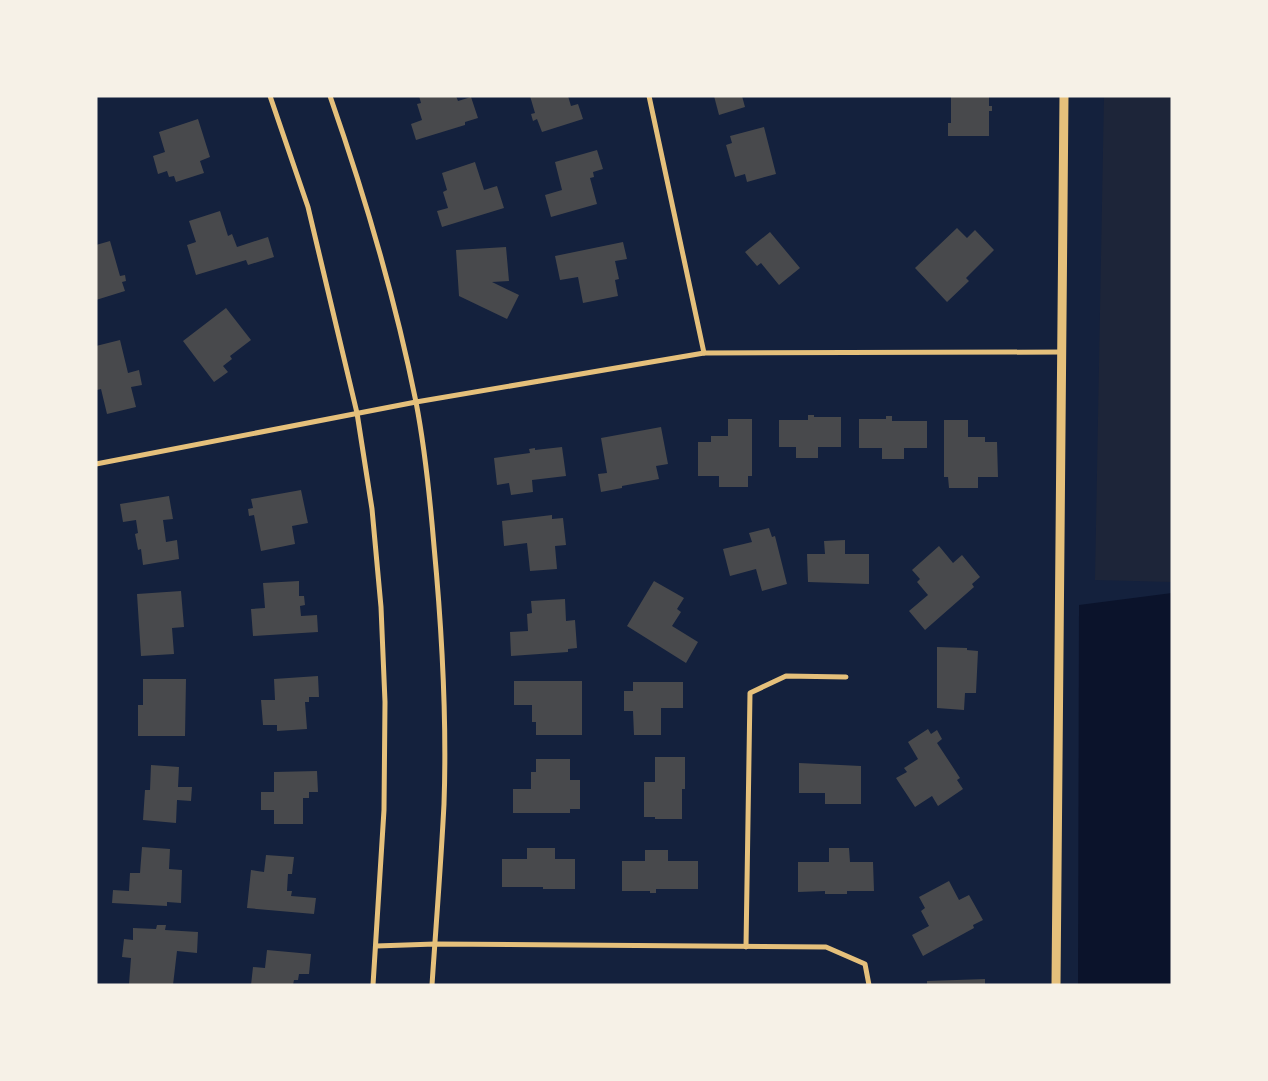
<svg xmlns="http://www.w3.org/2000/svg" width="1268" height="1081" font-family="'Space Grotesk',sans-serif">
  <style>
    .green { fill: #1d2539 }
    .water { fill: #0b132b }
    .building { fill: #48494c }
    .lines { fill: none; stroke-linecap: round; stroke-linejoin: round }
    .minor { stroke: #e5c07b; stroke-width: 5 }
    .tertiary { stroke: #e5c07b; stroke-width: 9 }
  </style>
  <rect width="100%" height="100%" fill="#14213d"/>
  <polygon class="green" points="1104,96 1172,96 1172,582 1095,580"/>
  <polygon class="water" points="1172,593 1172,985 1078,985 1079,605"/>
  <g class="building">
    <polygon points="419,96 456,96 458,101 471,97 478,118 465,122 465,125 416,140 411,124 422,120 417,104 421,103"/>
    <polygon points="530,96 568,96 571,106 578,104 583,119 542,132 537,119 533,121 531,114 535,113"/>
    <polygon points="714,96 742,96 745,107 719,115"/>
    <polygon points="951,96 989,96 989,106 992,106 992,111 989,111 989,136 948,136 948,123 951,123"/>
    <polygon points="198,119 210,157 200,161 204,173 176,182 174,176 169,177 167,171 158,174 153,156 165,152 159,132"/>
    <polygon points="764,127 776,174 747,182 745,174 735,177 726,145 732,143 730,136"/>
    <polygon points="597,150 603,169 593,172 594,177 590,178 597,204 551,217 545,195 562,190 555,162"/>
    <polygon points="475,162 484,190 497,186 504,208 442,227 437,211 448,208 443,192 447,190 442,173"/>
    <polygon points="220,211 228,236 232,234 237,247 268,237 274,257 248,265 246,260 196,275 187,245 196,242 189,221"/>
    <polygon points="957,228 967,238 975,230 994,250 966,278 969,281 947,302 915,268"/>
    <polygon points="770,232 800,268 779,285 761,263 757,266 745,252"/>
    <polygon points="110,241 120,276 125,275 126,281 122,282 125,291 96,300 96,245"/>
    <polygon points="623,242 627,259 615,261 619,279 615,280 618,296 583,303 578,277 560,280 555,256"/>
    <polygon points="506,247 509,281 492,282 519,295 507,319 459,296 456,250"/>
    <polygon points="226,308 251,340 230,356 232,359 223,366 228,372 214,382 183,341"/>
    <polygon points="120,340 128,373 139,370 142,385 131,387 136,407 107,414 101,389 97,390 96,389 96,346"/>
    <polygon points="808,415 814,415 814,417 841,417 841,447 818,447 818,458 796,458 796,447 779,447 779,420 808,420"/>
    <polygon points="886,416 892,416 892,421 927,421 927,448 904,448 904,459 882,459 882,448 859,448 859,419 886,419"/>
    <polygon points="728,419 752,419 752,476 748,476 748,487 719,487 719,476 698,476 698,442 711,442 711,436 728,436"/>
    <polygon points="944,420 968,420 968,437 985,437 985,442 997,442 998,477 978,477 978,488 949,488 948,477 944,477"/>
    <polygon points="661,427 668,464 656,466 659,479 622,486 622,488 601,492 598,474 607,473 601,438"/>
    <polygon points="562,447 566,476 532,480 533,492 511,495 509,483 497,485 494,458 530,453 529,449 535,448 535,450"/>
    <polygon points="301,490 308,523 292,526 295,544 261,551 254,515 249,516 248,509 253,508 251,499"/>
    <polygon points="169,496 173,519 163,520 166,542 177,540 179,559 143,565 141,549 138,550 135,534 138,533 136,520 123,522 120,504"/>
    <polygon points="552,515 552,519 563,518 566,545 555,546 557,569 530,571 527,543 504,546 502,521"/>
    <polygon points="769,528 772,537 775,536 787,584 762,591 756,569 730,576 723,549 752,542 749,533"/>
    <polygon points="845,540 845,554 869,554 869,584 808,582 807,554 825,554 824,541"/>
    <polygon points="939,546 953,563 962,555 980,577 972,584 974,587 925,630 909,611 928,595 917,582 920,579 912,570"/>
    <polygon points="299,581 299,596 304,596 305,605 300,606 301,616 317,615 318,632 253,636 251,609 265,608 263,583"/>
    <polygon points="654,581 684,598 677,609 681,612 672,626 698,642 686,663 627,626"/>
    <polygon points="181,591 184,627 172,628 174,654 141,656 137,594"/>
    <polygon points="565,599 566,621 575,620 577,648 568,649 568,652 511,656 510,632 528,631 527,614 532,613 531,601"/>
    <polygon points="937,647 967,648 967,650 978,651 976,693 965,693 964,710 937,708"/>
    <polygon points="318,676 319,697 309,697 309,702 305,702 307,729 277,731 277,725 263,725 261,700 275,700 274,679"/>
    <polygon points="143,679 186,679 185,736 138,736 138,705 143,705"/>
    <polygon points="514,681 582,681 582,735 536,735 536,722 532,722 532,705 514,705"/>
    <polygon points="633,682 683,682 683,708 661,708 661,735 634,735 633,711 624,711 624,691 633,691"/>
    <polygon points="928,729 931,734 937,730 942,739 937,743 960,778 957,780 963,789 938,806 932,796 915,807 896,778 907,772 904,768 918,759 908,742"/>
    <polygon points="655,757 685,757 685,789 682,789 682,819 655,819 655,817 644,817 644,782 655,782"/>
    <polygon points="536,759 570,759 570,780 580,780 580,809 570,809 570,813 513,813 513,789 531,789 531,772 536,772"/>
    <polygon points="799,763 861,766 861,804 825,804 825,793 799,793"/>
    <polygon points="151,765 179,767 178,787 192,787 191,801 177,800 176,823 143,820 145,790 150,790"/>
    <polygon points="317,771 318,792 309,792 309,798 303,798 303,824 274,824 274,810 261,810 261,792 274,792 274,772"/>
    <polygon points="142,847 170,849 169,869 182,870 181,903 167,902 167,906 112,903 113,890 129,891 130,873 140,873"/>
    <polygon points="527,848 555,848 555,859 575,859 575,889 543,889 543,887 502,887 502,859 527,859"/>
    <polygon points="829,848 849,848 850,862 873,862 874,891 847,891 847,894 825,894 825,891 798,892 798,862 829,862"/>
    <polygon points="645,850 668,850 668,861 698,861 698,889 656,889 656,893 650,893 650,891 622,891 622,861 645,861"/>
    <polygon points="266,855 294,857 292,874 288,874 287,891 292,891 291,896 316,898 314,914 247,908 251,870 264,872"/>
    <polygon points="949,881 959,900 969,895 983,920 973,925 974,928 923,956 912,935 929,926 921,911 925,908 919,897"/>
    <polygon points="157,925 166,925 165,930 198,932 197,953 177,951 173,985 129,984 131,958 122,957 124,939 133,940 133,928 156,929"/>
    <polygon points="267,950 311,954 309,974 299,974 298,980 294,980 293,985 251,985 253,967 265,968"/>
    <polygon points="985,979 985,985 927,985 927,981"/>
  </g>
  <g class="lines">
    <g class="minor">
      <polyline points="270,96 308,207 357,413 372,509 381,607 385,702 384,810 373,985"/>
      <path d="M330,96C365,196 395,298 416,402C425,449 430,498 434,546C442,631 447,718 444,804C441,864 436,925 432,985"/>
      <polyline points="649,96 704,353"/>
      <polyline points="96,464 416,402 704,353 1062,352"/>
      <polyline points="376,946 435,944 826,947 865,964 869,985"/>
      <polyline points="746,947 750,693 786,676 846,677"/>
    </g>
    <polyline class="tertiary" points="1056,985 1064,96"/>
  </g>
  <rect width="1268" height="1081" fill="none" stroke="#f6f1e7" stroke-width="195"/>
</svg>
